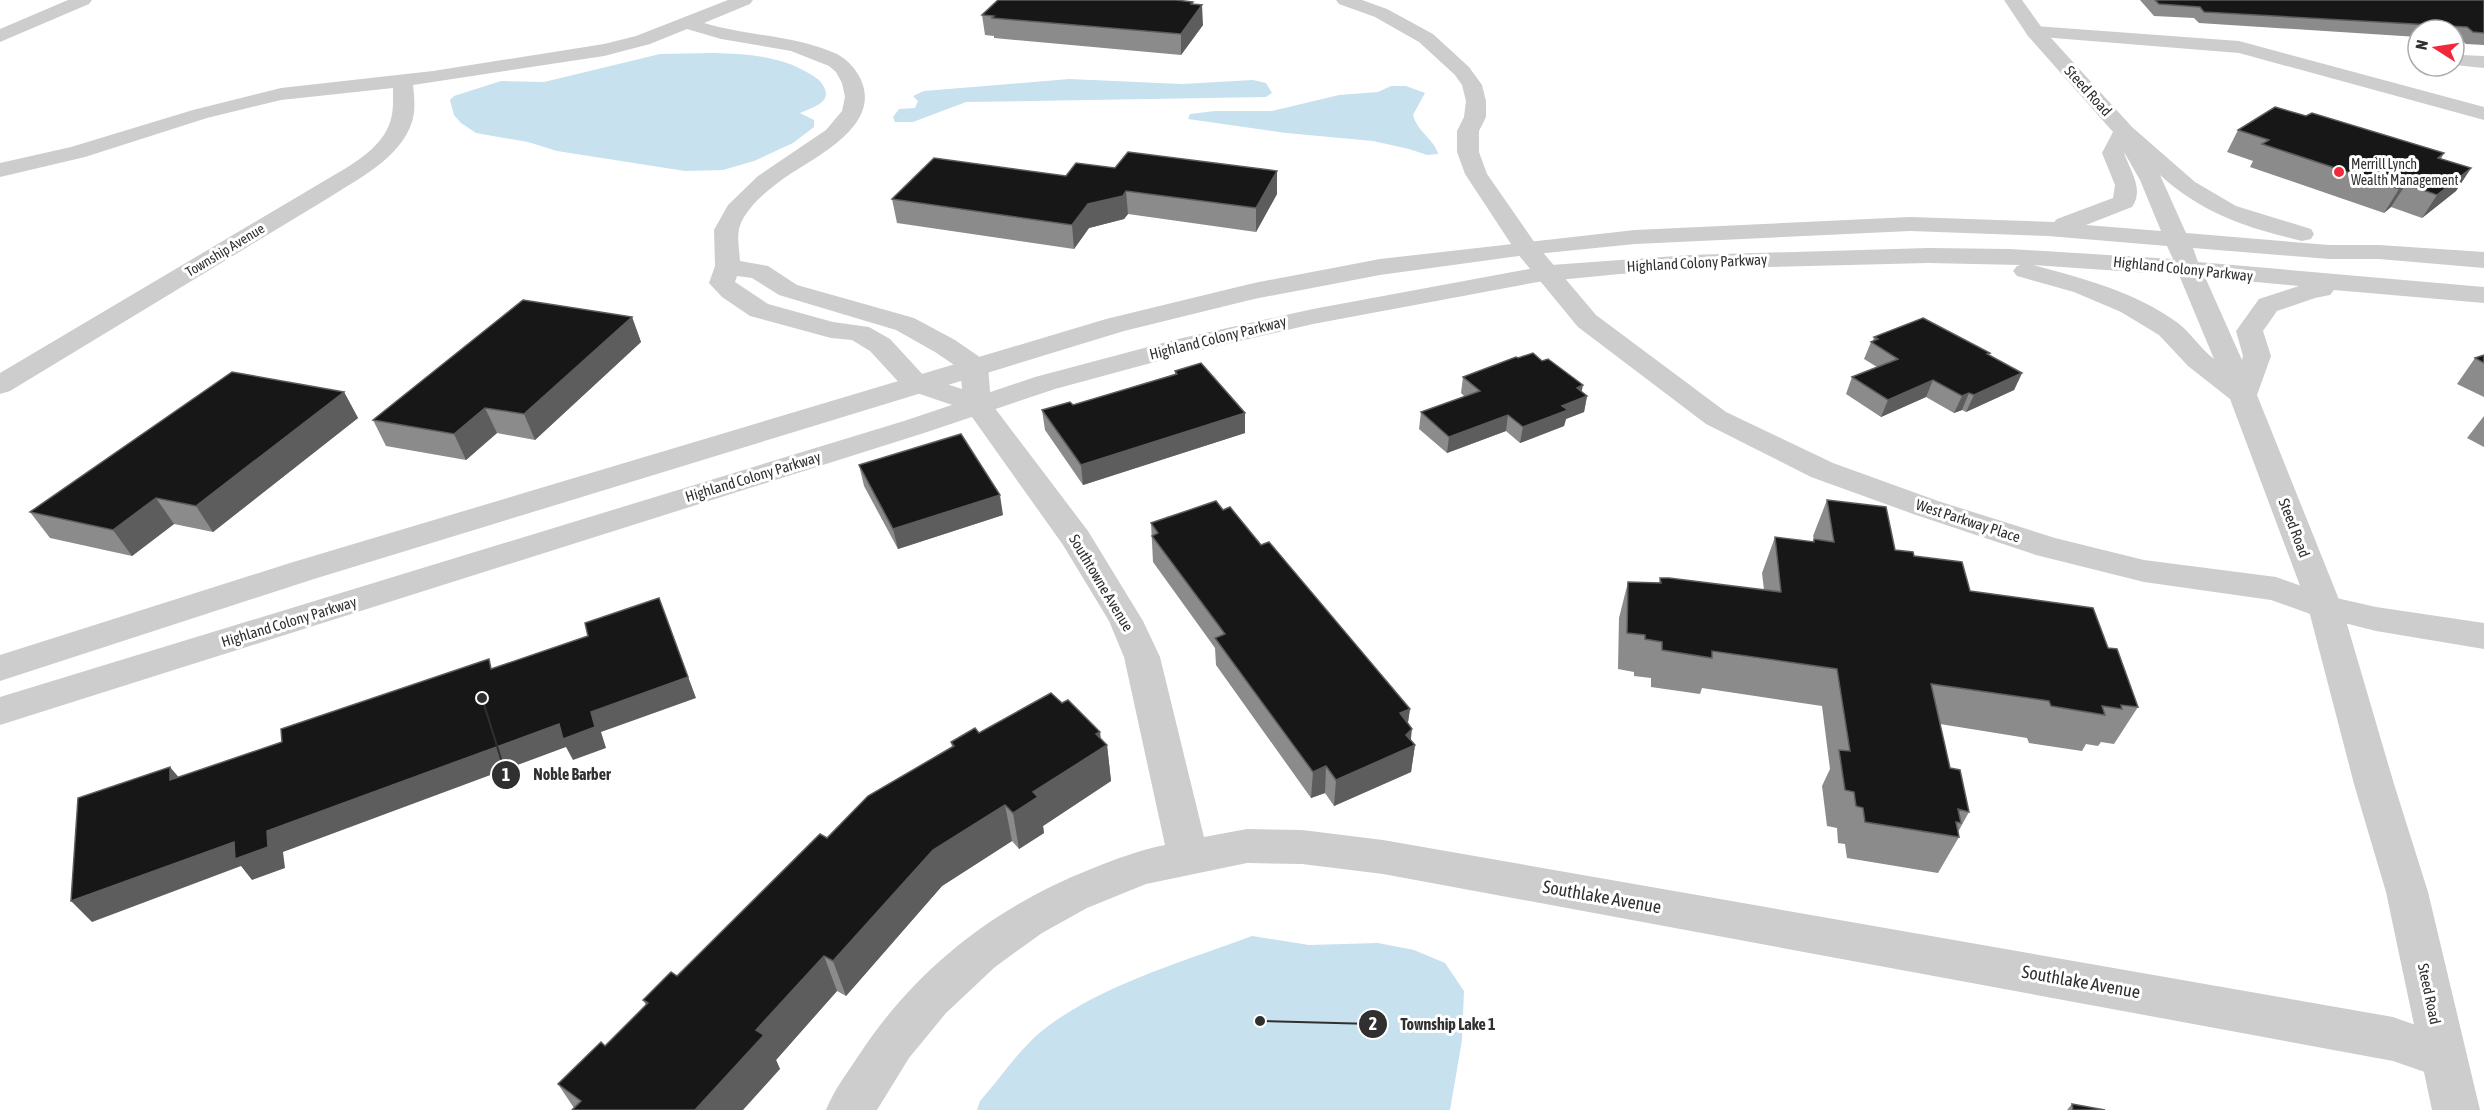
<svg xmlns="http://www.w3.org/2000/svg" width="2484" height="1110" font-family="'Asap Condensed',sans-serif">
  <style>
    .water { fill: #c8e1ef }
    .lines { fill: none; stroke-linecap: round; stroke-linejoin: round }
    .minor { fill: #cdcdcd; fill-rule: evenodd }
    .tertiary { fill: #cdcdcd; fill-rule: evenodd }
    .wall { fill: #8b8b8b }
    .shaded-wall { fill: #5d5d5d }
    .building { fill: #171717; stroke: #5d5d5d; stroke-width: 1.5 }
    .poi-dot { fill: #f2283c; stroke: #fff; stroke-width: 2 }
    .labels { text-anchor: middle; stroke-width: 6; stroke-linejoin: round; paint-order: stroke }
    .far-poi-label { font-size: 14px; fill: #303030; stroke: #fff; text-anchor: start }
    .far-street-label { font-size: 14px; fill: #303030; stroke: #fff }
    .street-label { font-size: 15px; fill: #303030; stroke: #fff }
    .near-street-label { font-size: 18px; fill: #303030; stroke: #fff }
    .leader { fill: none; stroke: #303030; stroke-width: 2 }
    .callout-dot { fill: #303030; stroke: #fff; stroke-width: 2 }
    .mark-label { font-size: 18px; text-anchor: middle; font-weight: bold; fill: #fff }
    .callout-label { font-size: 16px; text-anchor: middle; font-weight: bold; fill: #303030; stroke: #fff; stroke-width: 6; stroke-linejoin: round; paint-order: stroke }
  </style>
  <rect width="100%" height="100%" fill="#fff"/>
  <g class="water">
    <path d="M713,53C751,54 787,56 819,80C837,101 816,106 800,113L814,120V127L793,143L754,161L723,170L685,171L557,151L528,142L476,133L461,123L454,115L450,100L454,96L501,81L544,82L660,54Z"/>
    <polygon points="1069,79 1182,84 1253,80 1266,83 1272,93 1266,97 966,102 913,122 895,122 893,117 899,109 915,108 918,101 913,96 924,91"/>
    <path d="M1391,86H1406L1425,93L1413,115C1418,133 1435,140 1438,154L1427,155L1409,149L1373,141L1286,133L1188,119L1190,114L1215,111H1272L1339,95L1378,92Z"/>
    <path d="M1252,936L1309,945L1378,943L1414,950L1445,963L1464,991L1462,1040L1450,1110H977L980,1101C999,1080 1016,1054 1037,1035C1093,987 1183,962 1252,936Z"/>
  </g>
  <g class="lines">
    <g class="minor">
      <path d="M728,0H753L750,4L704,23C747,36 794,35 837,54C848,60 856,69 861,80C882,127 813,158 783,179C769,189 753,202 744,217C735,231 739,245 740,261L768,266L797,285L914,318L955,340L984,360L988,366L991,403L1088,531L1143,621L1160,657L1204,837L1247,829L1302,830L1383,840L2393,1017L2458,1040L2465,1056L2458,1072L2442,1078L2393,1061L1383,874L1302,864L1247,863L1146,884L1087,908L1042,933L995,967L946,1013L909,1058L877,1110H826C834,1090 847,1073 859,1055C915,969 996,906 1091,869C1116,859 1139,850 1165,845L1124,657L1109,621L1063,545L967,410L905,389L870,351L852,340L831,338L750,316L722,297L709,283L715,266L714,230L728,205L758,176L826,130L842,111L845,97L842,83L836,72L829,66L791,51L721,39L687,29L650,44L604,56L413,85C414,94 415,104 414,113C408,154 361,177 330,197L10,391L0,394V373L314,187C338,172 378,154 389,125C394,113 393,100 393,88L281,100L207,118L85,157L0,177V163L71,147L193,110L281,88L433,71L604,44L636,36ZM737,276L752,278L779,295L896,330L935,352L960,369L962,389L925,377L890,339L869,327L833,322L768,304L735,282Z"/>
      <polygon points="1336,0 1362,0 1387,9 1433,34 1469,67 1482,85 1486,101 1486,117 1479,131 1479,152 1487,174 1535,243 1596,315 1726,412 1833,463 1938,501 2055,538 2144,560 2276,577 2332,597 2376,607 2484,623 2484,649 2376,631 2313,615 2271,600 2144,582 2036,555 1916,515 1811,477 1706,424 1578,327 1517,253 1465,174 1457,152 1457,131 1464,117 1466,101 1462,85 1455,75 1419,42 1375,17 1339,4"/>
      <polygon points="2035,26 2239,41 2484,107 2484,120 2239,53 2028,36 2026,32 2028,28"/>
      <polygon points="2461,55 2484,56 2484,68 2454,65 2454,57"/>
    </g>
    <g class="tertiary">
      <polygon points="68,0 92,0 89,4 0,42 0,29"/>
      <path d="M2004,0H2022L2042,28L2132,127L2195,182L2236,206L2311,229L2314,234L2311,239L2302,241C2247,228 2203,214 2160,175L2186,233L2329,245H2379L2484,252V268L2379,259H2329L2193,248L2198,262L2484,287V303L2334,290L2330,295L2315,298L2277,311L2263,331L2271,356L2257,395L2342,607L2394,784L2428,892L2480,1110H2432L2386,892L2354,784L2308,607L2230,399L2188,366L2159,335L2121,312L2074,292L2017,276L2013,271L2017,266L2021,265L1928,263L1725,268L1620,274L1538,282L1313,324L1184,354L1055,389L924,433L0,725V697L904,421L1035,377L1178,339L1313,309L1551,265L1690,255L1928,248L2010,249L2173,259L2167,246L2048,236L1910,231L1635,244L1526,255L1380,275L1254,299L1124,331L314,579L0,681V655L290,563L1106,319L1254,283L1380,259L1635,230L1910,217L2054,222L2057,219L2113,198L2115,185L2102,153L2113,132L2028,36ZM2124,152L2140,180L2161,231L2086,225L2132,207C2145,189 2129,170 2124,152ZM2033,265L2179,275L2214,359C2200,348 2191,333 2178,323C2136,292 2082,278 2033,265ZM2205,277L2213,278L2299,286L2259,299L2236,331L2243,356L2242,360Z"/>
    </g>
  </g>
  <g class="wall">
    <polygon points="2140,0 2484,0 2484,45 2466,44 2460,39 2454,39 2454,30 2418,30 2418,37 2199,23 2194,18 2154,16"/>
    <polygon points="1193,4 1203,25 1181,55 994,38 994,36 985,35 982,15"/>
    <polygon points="2306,116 2444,153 2441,159 2471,168 2456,191 2422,218 2391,207 2384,213 2250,167 2253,161 2227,152 2238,130"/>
    <polygon points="1066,176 1277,194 1256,232 1128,214 1124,219 1089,228 1074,249 897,223 892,199"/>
    <polygon points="632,317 641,342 535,440 497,433 466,460 386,446 373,420"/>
    <polygon points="1874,337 1990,353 1989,355 2022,373 2014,390 1966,412 1962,410 1954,413 1926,397 1881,417 1846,394 1852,377 1877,367 1864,359 1871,342 1873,341"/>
    <polygon points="2484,355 2484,397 2457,384 2475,358"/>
    <polygon points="1175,371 1245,433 1083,485 1045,430 1042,410 1073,405 1175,374"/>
    <polygon points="1463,377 1582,392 1587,396 1584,412 1566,419 1564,426 1520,443 1506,431 1447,453 1419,429 1421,412 1465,397 1461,393"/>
    <polygon points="344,392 358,418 213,532 174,524 132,556 50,538 30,512"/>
    <polygon points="2484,416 2484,447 2467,438"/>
    <polygon points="859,465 1003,515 898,549 864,486"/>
    <polygon points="1827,500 1895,550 1914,556 1970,591 2108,648 2138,707 2114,744 2101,742 2098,746 2086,744 2082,751 2029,743 2027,738 1940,724 1950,768 1969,812 1958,832 1959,837 1938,873 1847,858 1845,844 1838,843 1837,828 1827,826 1822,786 1830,769 1822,706 1702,688 1700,694 1651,687 1651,678 1634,676 1634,672 1618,669 1619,618 1628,582 1659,583 1660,578 1764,590 1762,573 1775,537 1813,542 1814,539 1813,536"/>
    <polygon points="1223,510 1261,545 1410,709 1408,723 1411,740 1415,745 1411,772 1334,806 1325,793 1311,798 1216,665 1215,648 1153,562 1151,523"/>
    <polygon points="979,733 1101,739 1107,745 1111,781 1043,826 1044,833 1019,849 1012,841 942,886 846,996 837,991 776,1060 780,1069 574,1108 558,1084 605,1046 646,1005 643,1000 677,976 827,838 952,747 951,742"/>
    <polygon points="2072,1104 2105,1110 2067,1110"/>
  </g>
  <g class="shaded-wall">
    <polygon points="1193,2 1193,18 1202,5 1203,25 1181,55 1181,34 1191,4"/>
    <polygon points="2471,168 2456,191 2422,218 2437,195"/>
    <polygon points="1277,171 1277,194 1256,232 1256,208"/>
    <polygon points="2406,184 2391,207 2384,213 2399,189"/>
    <polygon points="1126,191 1128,214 1124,219 1089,228 1074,249 1072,225 1088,204"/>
    <polygon points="632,317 641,342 535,440 524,414"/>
    <polygon points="2022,373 2014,390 1966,412 1974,395"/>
    <polygon points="1933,380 1926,397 1881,417 1888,400"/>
    <polygon points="1583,385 1580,399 1587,396 1584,412 1566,419 1564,426 1520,443 1523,427 1577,388"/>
    <polygon points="344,392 358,418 213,532 196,506"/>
    <polygon points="1969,393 1962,410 1954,413 1962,396"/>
    <polygon points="485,408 497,433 466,460 454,434"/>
    <polygon points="1245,413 1245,433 1083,485 1081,465"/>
    <polygon points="1508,415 1506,431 1447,453 1449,437"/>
    <polygon points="1000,495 1003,515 898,549 893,529"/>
    <polygon points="156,498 174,524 132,556 113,530"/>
    <polygon points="659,598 696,698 601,732 606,748 573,760 566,747 283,852 285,868 252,880 241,866 92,922 71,901 234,842 267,831 559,724 591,712"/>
    <polygon points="1410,709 1406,734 1412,729 1410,747 1415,745 1411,772 1334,806 1336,780 1400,713"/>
    <polygon points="1100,732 1102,748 1107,745 1111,781 1043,826 1044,833 1019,849 1013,813 1033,792 1096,734"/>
    <polygon points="1326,766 1325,793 1311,798 1313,772"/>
    <polygon points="170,767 187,787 170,780"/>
    <polygon points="1005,805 1012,841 942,886 846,996 833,961 933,850"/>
    <polygon points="824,956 837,991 776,1060 780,1069 743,1110 695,1110 756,1030"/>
  </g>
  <g class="building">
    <polygon points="998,0 1176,0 1193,2 1191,4 1202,5 1181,34 992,18 994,16 982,15"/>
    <polygon points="2155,0 2484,0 2484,33 2473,32 2467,27 2204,12 2200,7 2159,4"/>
    <polygon points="2275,107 2306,116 2312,113 2444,153 2438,158 2471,168 2437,195 2406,184 2399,189 2262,144 2269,140 2238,130"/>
    <polygon points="1128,152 1277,171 1256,208 1126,191 1123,196 1088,204 1072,225 892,199 934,158 1066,176 1076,163 1115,168"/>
    <polygon points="523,300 632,317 524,414 485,408 454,434 373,420"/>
    <polygon points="1923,318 1990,353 1987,354 2022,373 1974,395 1969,393 1962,396 1933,380 1888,400 1852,377 1898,359 1871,342 1878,339 1874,337"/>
    <polygon points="1533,353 1542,361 1548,359 1583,385 1577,388 1587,396 1562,406 1568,410 1523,427 1508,415 1449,437 1421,412 1480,391 1463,377 1516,357 1518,358"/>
    <polygon points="2484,355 2484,363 2475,358"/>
    <polygon points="1201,363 1245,413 1081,465 1042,410 1070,402 1073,405 1177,374 1175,371"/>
    <polygon points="232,372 344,392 196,506 156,498 113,530 30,512"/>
    <polygon points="961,434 1000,495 893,529 859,465"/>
    <polygon points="1827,500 1886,507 1895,550 1913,552 1914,556 1962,562 1970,591 2093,608 2108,648 2117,649 2138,707 2121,705 2122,709 2102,706 2105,715 2051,706 2049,701 1931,684 1950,768 1960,770 1969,812 1958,809 1961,823 1956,822 1959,837 1865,822 1863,808 1856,806 1854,792 1845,790 1839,750 1850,751 1837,669 1712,651 1712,658 1662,650 1662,642 1645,639 1645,635 1627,633 1628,582 1661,583 1660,578 1669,578 1781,592 1775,537 1814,542 1814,539 1834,542"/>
    <polygon points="1216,501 1223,510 1230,507 1261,545 1269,542 1410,709 1400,713 1412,729 1406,735 1415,745 1336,780 1326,766 1313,772 1215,638 1225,634 1152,536 1158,533 1151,523"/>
    <polygon points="659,598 688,677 591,712 595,727 563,739 559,724 267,831 268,847 235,859 234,842 71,901 78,798 170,767 170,780 282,742 281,729 489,659 491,669 588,636 585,623"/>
    <polygon points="1051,693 1062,703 1068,700 1100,732 1096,734 1107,745 1033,792 1038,797 1013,813 1005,805 933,850 833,961 824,956 756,1030 764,1035 695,1110 572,1110 581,1101 558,1084 601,1042 605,1046 648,1003 643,1000 671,972 677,976 820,834 827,838 868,796 954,746 951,742 975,728 979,733"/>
    <polygon points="2072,1104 2105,1110 2073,1110"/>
  </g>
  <circle class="poi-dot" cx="2339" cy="172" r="6"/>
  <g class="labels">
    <g class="far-poi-label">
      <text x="2351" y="169">Merrill Lynch<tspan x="2351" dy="16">Wealth Management</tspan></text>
    </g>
    <g class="far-street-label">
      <text transform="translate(225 250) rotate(-31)" y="5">Township Avenue</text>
    </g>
    <g class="street-label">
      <text transform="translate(2088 91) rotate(48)" y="5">Steed Road</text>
      <text transform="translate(1697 263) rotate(-3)" y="5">Highland Colony Parkway</text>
      <text transform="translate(2183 269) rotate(6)" y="5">Highland Colony Parkway</text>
      <text transform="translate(1218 338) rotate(-14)" y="5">Highland Colony Parkway</text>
      <text transform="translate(753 477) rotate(-17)" y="5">Highland Colony Parkway</text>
      <text transform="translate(1968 521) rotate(18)" y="5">West Parkway Place</text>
      <text transform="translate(2294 528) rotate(69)" y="5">Steed Road</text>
      <text transform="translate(1101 583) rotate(59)" y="5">Southtowne Avenue</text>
      <text transform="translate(289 622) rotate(-17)" y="5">Highland Colony Parkway</text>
      <text transform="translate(2429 994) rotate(78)" y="5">Steed Road</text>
    </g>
    <g class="near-street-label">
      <text transform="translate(1602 897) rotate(10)" y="6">Southlake Avenue</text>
      <text transform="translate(2081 982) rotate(10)" y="6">Southlake Avenue</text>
    </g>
  </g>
  <path class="leader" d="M482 698L506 775M1260 1021L1373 1024"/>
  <g class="callout-dot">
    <circle cx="482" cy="698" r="6"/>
    <circle cx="1260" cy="1021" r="6"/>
    <circle cx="506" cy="775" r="15"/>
    <circle cx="1373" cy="1024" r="15"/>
  </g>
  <g class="mark-label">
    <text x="506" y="781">1</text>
    <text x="1373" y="1030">2</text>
  </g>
  <g class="callout-label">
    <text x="572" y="780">Noble Barber</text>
    <text x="1448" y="1030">Township Lake 1</text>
  </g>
  <g transform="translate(2436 48) rotate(282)"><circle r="28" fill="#ffffff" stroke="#acacac" stroke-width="1.5"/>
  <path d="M0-4.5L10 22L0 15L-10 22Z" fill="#f2283c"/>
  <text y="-9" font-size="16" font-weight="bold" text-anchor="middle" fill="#303030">N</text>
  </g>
</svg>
